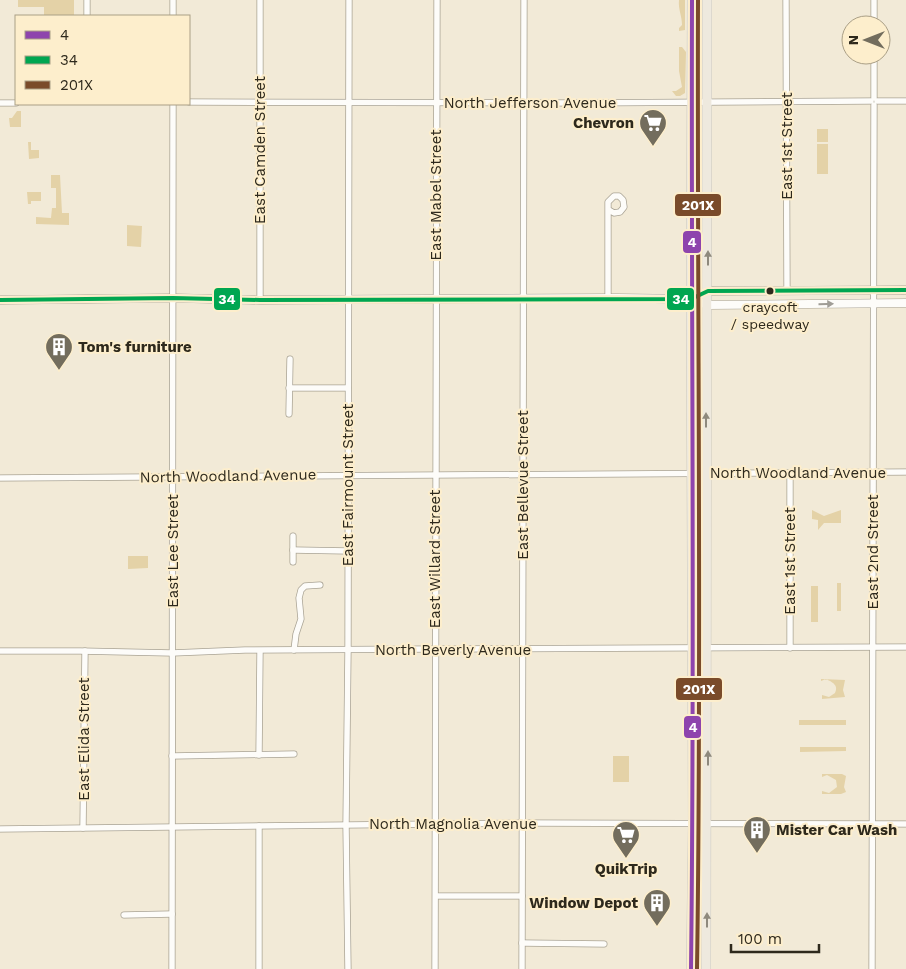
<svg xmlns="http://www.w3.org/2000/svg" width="906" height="969" font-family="'Work Sans',sans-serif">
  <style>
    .green { fill: #e4d2a7 }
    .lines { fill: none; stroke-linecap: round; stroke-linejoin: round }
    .minor-casing { stroke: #a9a394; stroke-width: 7 }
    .secondary-casing { stroke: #a9a394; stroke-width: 9 }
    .primary-casing { stroke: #ccc9bf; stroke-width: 10 }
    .minor { stroke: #fdfcf9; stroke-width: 5.5 }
    .secondary { stroke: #fdfcf9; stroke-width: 8 }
    .primary { stroke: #eee9de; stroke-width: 9 }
    .bus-1-casing { stroke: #fdeecc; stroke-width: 8 }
    .bus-2-casing { stroke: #fdeecc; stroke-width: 8 }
    .bus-3-casing { stroke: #fdeecc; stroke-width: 8 }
    .bus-1 { stroke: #8e44ad; stroke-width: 4 }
    .bus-2 { stroke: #00a651; stroke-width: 4 }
    .bus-3 { stroke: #7a4b2a; stroke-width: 4 }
    .oneway { fill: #8e897d }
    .oneway2 { fill: #a09d96 }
    .bus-dot { fill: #2e291c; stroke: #fdeecc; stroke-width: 2 }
    .labels { text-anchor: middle; stroke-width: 4; stroke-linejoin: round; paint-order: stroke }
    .bus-label { font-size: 14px; fill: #2e291c; stroke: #fdeecc }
    .street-label { font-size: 15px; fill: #2e291c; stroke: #fdeecc }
    .poi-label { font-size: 15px; font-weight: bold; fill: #2e291c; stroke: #fdeecc; text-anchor: end }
    .line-badge { stroke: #fdeecc; stroke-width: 2 }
    .badge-label { font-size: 14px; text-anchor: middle; font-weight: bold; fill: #fff }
  </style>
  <rect width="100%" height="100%" fill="#f2ead7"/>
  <g class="green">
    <polygon points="18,0 74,0 74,16 44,16 44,7 18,7"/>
    <path d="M679,0H685V30L679,31V28L682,25C682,16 678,9 679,0Z"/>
    <polygon points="679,47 682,47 686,52 685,93 680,96 676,96 672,91 676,91 682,87 679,71"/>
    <polygon points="17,111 21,111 21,127 10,127 9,118 12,118"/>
    <rect x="817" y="129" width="11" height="13"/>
    <polygon points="28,142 31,142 31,150 39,150 39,158 29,159"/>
    <rect x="817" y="144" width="11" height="30"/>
    <polygon points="51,175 60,175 62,213 69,213 69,225 36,224 36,217 51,218 52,208 56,208 56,188 51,188"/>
    <polygon points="27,192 41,192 41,201 31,201 31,204 28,204"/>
    <polygon points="127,225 142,226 141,247 127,246"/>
    <polygon points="812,510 824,516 841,510 841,523 824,523 818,530 818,520 812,519"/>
    <polygon points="128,556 148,556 148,568 128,569"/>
    <rect x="837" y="583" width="4" height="28"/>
    <rect x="811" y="586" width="7" height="36"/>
    <path d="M821,679L845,680L843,690L845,697L822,699V695L829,697L835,693C839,685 832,682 826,679L821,681Z"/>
    <rect x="799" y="720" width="47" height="5"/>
    <polygon points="800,747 846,747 846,751 800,752"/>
    <rect x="613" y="756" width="16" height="26"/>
    <polygon points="822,774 842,774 846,776 844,787 846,792 841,794 822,794 822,791 829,793 837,787 836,780 827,775 822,777"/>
  </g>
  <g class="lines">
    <defs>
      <g id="minor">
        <polyline points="87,0 87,16"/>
        <polyline points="173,0 173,16"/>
        <polyline points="786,0 787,291"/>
        <polyline points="874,25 874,0"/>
        <polyline points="874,98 874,55"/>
        <polyline points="877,101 906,101"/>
        <polyline points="189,102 572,103 871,101"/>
        <polyline points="0,103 16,103"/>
        <polyline points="608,299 608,202 614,196 619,196 623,200 624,207 620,212 614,213 609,210"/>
        <polyline points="260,300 260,0"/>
        <polyline points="289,388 348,388"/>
        <polyline points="289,414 290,359"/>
        <polyline points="0,478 906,472"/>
        <polyline points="293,536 293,562"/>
        <polyline points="293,550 348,551"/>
        <polyline points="790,648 790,473"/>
        <polyline points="294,650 296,634 301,619 299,598 301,590 305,586 320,585"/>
        <polyline points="0,651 80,651 172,653 245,650 435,649 906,647"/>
        <polyline points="259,755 260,651"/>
        <polyline points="172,756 294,754"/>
        <polyline points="259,826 259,969"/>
        <polyline points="83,828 85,651"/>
        <polyline points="0,829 522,823 906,824"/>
        <polyline points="436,896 522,896"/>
        <polyline points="124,915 172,914"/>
        <polyline points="522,943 604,944"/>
        <polyline points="172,969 173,104"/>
        <polyline points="348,969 346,825 348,650 349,0"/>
        <polyline points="435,969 437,0"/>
        <polyline points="522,969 524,0"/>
        <polyline points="872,969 874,105"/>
      </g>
      <g id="secondary">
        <polyline points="691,299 708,291 906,290"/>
        <polyline points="0,300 173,298 260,300 617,298 691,299 708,305 906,303"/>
      </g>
      <g id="primary">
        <polyline points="691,969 693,824 691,307 692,0"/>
        <polyline points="706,969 707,0"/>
      </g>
    </defs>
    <use href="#minor" class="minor-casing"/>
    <use href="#secondary" class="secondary-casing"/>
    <use href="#primary" class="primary-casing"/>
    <use href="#minor" class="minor"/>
    <use href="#secondary" class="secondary"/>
    <use href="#primary" class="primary"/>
    <defs>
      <path id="bus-1" d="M691,969C695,646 691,323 692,0"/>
      <polyline id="bus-2" points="0,300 173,298 260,300 691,299 708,291 906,290"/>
      <path id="bus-3" d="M697,969C702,646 697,323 698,0"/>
    </defs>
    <use href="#bus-1" class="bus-1-casing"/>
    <use href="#bus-2" class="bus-2-casing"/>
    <use href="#bus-3" class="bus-3-casing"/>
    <use href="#bus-1" class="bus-1"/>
    <use href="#bus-2" class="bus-2"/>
    <use href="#bus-3" class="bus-3"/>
  </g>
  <defs><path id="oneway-solid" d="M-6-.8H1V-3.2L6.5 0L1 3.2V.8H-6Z" transform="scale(1.25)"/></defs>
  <g class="oneway">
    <use href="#oneway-solid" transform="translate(708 258) rotate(-90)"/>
    <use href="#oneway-solid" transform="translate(706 420) rotate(-90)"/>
    <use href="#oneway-solid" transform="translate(708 758) rotate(-90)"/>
    <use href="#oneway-solid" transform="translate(707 920) rotate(-90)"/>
  </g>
  <use class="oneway2" href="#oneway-solid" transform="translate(826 304) rotate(-1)"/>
  <defs>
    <symbol id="supermarket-pin" viewBox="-11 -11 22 30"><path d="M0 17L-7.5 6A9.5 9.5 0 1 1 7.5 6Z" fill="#736d5d" stroke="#fdeecc"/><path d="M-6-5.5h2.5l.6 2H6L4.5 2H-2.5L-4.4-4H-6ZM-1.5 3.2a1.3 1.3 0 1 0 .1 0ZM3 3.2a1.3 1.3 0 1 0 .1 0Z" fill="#fff"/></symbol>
    <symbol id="building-pin" viewBox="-11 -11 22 30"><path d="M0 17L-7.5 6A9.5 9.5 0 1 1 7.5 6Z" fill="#736d5d" stroke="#fdeecc"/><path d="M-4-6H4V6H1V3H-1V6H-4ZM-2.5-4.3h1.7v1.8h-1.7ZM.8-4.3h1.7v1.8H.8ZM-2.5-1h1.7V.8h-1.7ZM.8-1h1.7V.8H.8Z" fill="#fff"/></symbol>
  </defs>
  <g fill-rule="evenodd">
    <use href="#supermarket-pin" x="637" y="107" width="32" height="43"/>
    <use href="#building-pin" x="43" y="331" width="32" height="43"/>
    <use href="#building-pin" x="741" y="814" width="32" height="43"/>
    <use href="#supermarket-pin" x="610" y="819" width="32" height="43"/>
    <use href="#building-pin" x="641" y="887" width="32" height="43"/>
  </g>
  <circle class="bus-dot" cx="770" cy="291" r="4.5"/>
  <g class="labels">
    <g class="bus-label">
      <text x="770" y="312">craycoft<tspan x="770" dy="17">/ speedway</tspan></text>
    </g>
    <g class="street-label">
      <text x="530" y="108">North Jefferson Avenue</text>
      <text transform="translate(787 146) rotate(-90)" y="5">East 1st Street</text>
      <text transform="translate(260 150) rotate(-90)" y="5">East Camden Street</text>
      <text transform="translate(436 195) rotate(-90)" y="5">East Mabel Street</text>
      <text x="798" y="478">North Woodland Avenue</text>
      <text transform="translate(228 476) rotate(-1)" y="5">North Woodland Avenue</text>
      <text transform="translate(348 485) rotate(-90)" y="5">East Fairmount Street</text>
      <text transform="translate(523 485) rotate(-90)" y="5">East Bellevue Street</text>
      <text transform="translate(173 551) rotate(-90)" y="5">East Lee Street</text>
      <text transform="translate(873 552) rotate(-90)" y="5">East 2nd Street</text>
      <text transform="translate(435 559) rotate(-90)" y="5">East Willard Street</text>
      <text transform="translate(790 561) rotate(-90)" y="5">East 1st Street</text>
      <text x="453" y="655">North Beverly Avenue</text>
      <text transform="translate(84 739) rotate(-90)" y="5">East Elida Street</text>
      <text x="453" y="829">North Magnolia Avenue</text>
    </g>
    <g class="poi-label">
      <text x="634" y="128">Chevron</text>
      <text x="78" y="352" text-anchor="start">Tom's furniture</text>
      <text x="776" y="835" text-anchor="start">Mister Car Wash</text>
      <text x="626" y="874" text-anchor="middle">QuikTrip</text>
      <text x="638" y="908">Window Depot</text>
    </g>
  </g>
  <g class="line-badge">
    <rect x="674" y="193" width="48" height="24" rx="5" fill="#7a4b2a"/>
    <rect x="682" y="230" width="20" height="24" rx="5" fill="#8e44ad"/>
    <rect x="666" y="287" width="29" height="24" rx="5" fill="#00a651"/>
    <rect x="213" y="287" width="28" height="24" rx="5" fill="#00a651"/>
    <rect x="675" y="677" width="48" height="24" rx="5" fill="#7a4b2a"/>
    <rect x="683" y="715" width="19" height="24" rx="5" fill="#8e44ad"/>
  </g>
  <g class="badge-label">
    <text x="698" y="210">201X</text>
    <text x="692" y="247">4</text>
    <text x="681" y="304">34</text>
    <text x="227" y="304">34</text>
    <text x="699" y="694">201X</text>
    <text x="693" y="732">4</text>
  </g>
  <rect x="15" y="15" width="175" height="90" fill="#fdeecc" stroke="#aa9f86"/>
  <rect x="25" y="31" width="25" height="8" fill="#8e44ad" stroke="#aa9f86"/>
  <text x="60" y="40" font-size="15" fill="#2e291c">4</text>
  <rect x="25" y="56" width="25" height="8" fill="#00a651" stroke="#aa9f86"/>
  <text x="60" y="65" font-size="15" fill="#2e291c">34</text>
  <rect x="25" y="81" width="25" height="8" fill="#7a4b2a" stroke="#aa9f86"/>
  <text x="60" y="90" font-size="15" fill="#2e291c">201X</text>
  <g transform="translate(866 40) rotate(270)"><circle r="24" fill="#fdeecc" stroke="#aa9f86"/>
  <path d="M0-4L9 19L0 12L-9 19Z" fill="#736d5d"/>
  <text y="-8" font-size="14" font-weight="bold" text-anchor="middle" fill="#2e291c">N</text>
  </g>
  <path d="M731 944v8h88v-8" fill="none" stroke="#2e291c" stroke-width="2.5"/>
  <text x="738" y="944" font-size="15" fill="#2e291c" stroke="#fdeecc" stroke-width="4" paint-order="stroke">100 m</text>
</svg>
